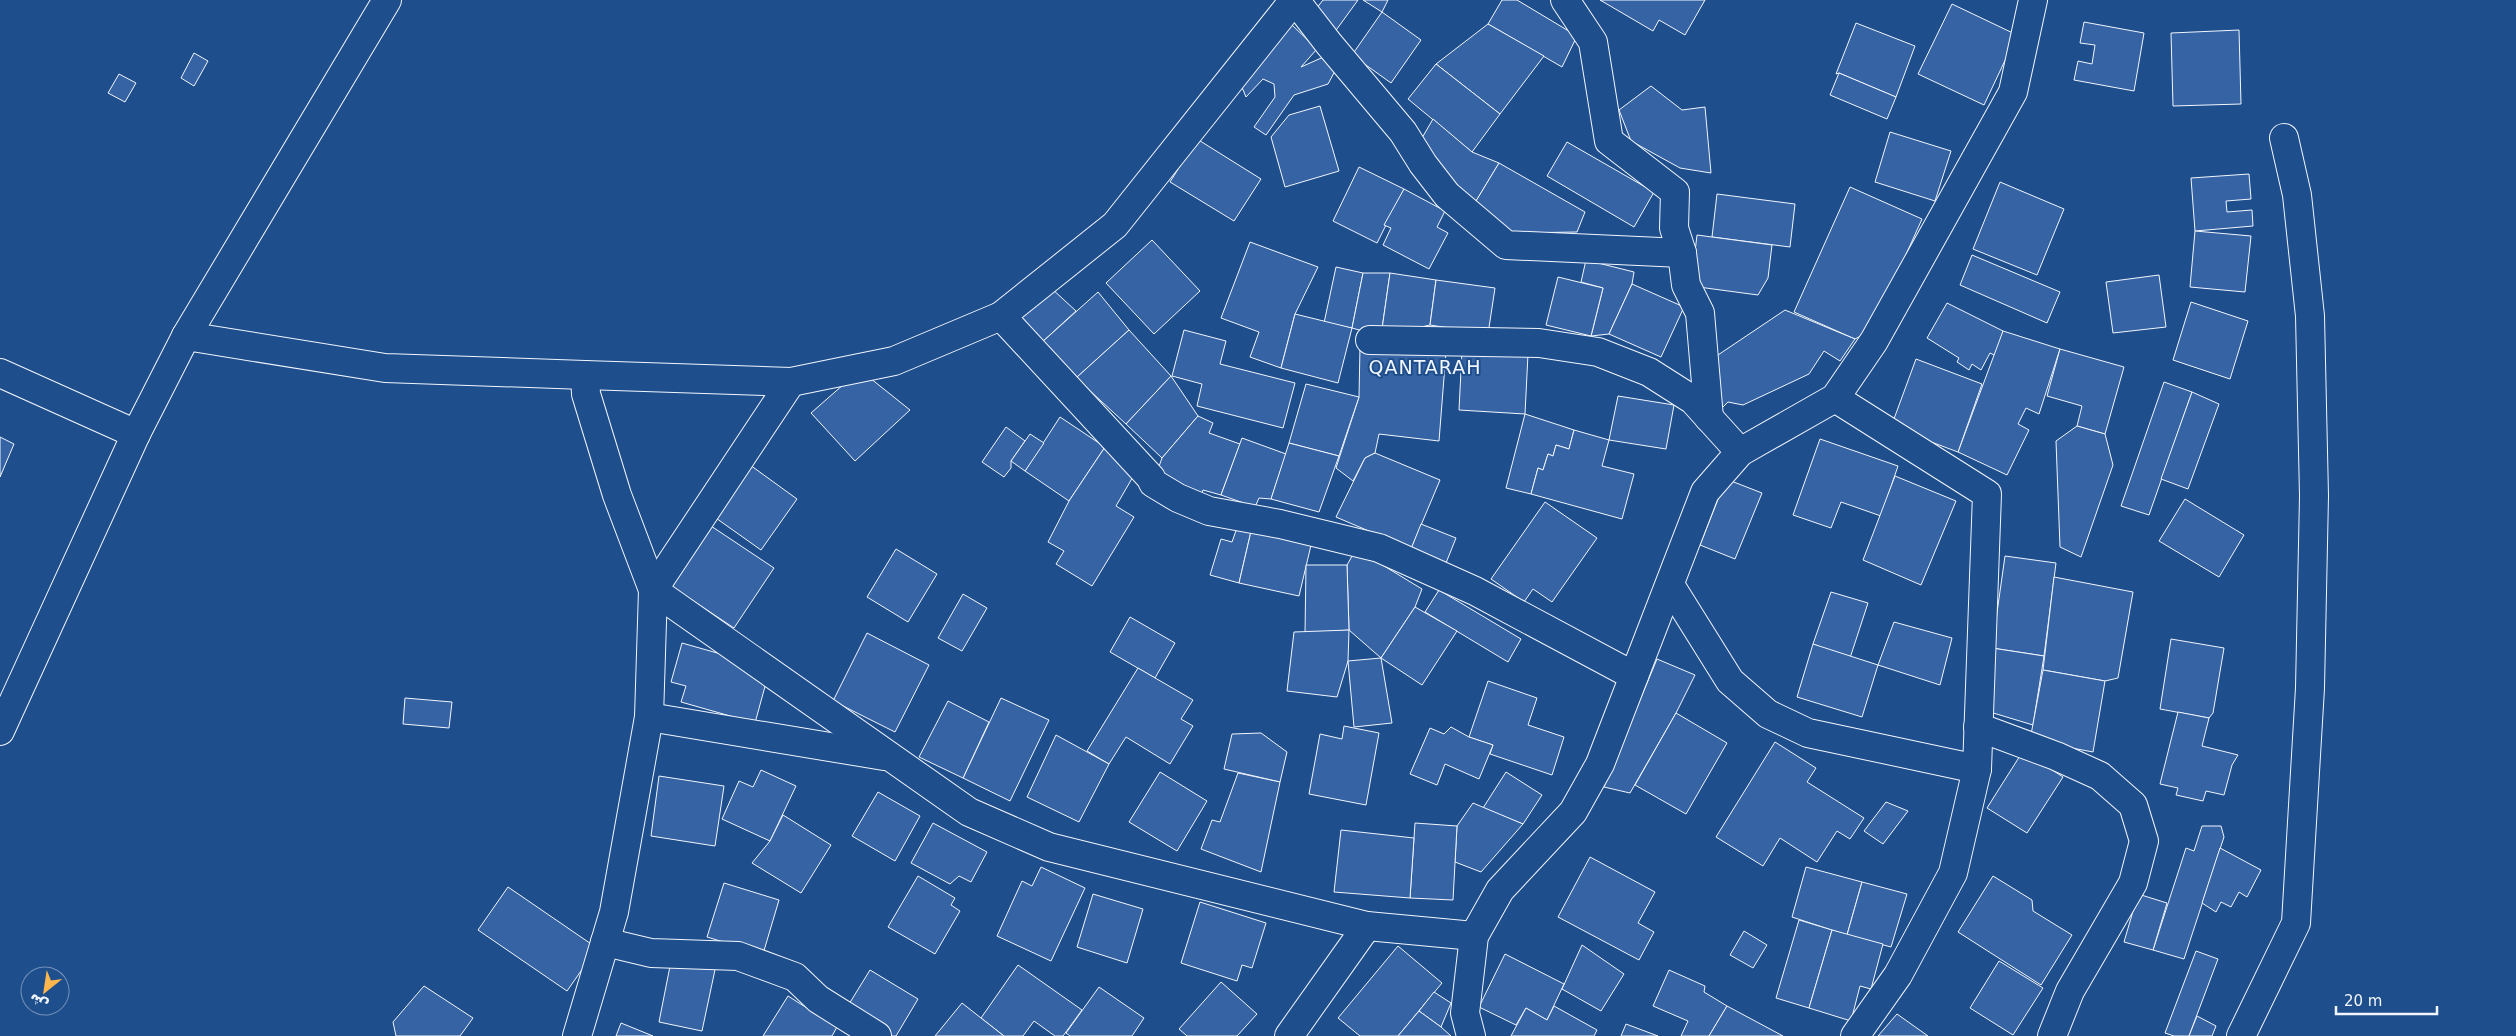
<svg xmlns="http://www.w3.org/2000/svg" width="2516" height="1036" font-family="'DejaVu Sans',Cairo,sans-serif">
  <style>
    .building { fill: #3563a3; stroke: #f2f6ff }
    .lines { fill: none; stroke-linecap: round; stroke-linejoin: round }
    .minor-casing { stroke: #f2f6ff; stroke-width: 30 }
    .secondary-casing { stroke: #f2f6ff; stroke-width: 30 }
    .minor { stroke: #1f4e8c; stroke-width: 28 }
    .secondary { stroke: #1f4e8c; stroke-width: 28 }
    .labels { text-anchor: middle; stroke-width: 4; stroke-linejoin: round; paint-order: stroke }
    .quarter-label { font-size: 19px; letter-spacing: 1px; fill: #f2f6ff; stroke: #1f4e8c }
  </style>
  <rect width="100%" height="100%" fill="#1f4e8c"/>
  <g class="building">
    <polygon points="1323,0 1358,0 1334,33 1316,9"/>
    <polygon points="1363,0 1388,0 1382,12"/>
    <polygon points="1502,0 1517,0 1577,36 1562,67 1488,24"/>
    <polygon points="1600,0 1705,0 1685,35 1659,20 1653,31"/>
    <polygon points="1952,4 2017,35 1984,105 1918,74"/>
    <polygon points="1382,12 1421,40 1391,83 1352,55"/>
    <polygon points="2084,22 2144,33 2134,91 2074,80 2078,61 2092,64 2095,45 2080,43"/>
    <polygon points="1856,23 1915,46 1896,97 1839,73 1836,74"/>
    <polygon points="1291,24 1317,49 1301,67 1328,55 1335,71 1328,84 1294,95 1266,135 1254,127 1275,97 1274,84 1263,79 1246,97 1239,80"/>
    <polygon points="1488,24 1544,56 1500,114 1436,64"/>
    <polygon points="2239,30 2241,104 2173,106 2171,33"/>
    <polygon points="194,53 208,61 194,86 181,78"/>
    <polygon points="1436,64 1500,114 1472,152 1408,99"/>
    <polygon points="1839,73 1896,97 1887,119 1830,95"/>
    <polygon points="119,74 136,83 125,102 108,93"/>
    <polygon points="1651,86 1682,110 1705,107 1711,173 1680,168 1631,141 1619,110"/>
    <polygon points="1320,106 1339,171 1285,187 1271,137 1289,115"/>
    <polygon points="1433,119 1472,152 1499,163 1473,206 1415,150"/>
    <polygon points="1890,132 1951,151 1935,201 1875,182"/>
    <polygon points="1197,139 1261,179 1234,221 1170,182"/>
    <polygon points="1567,142 1654,192 1634,227 1547,176"/>
    <polygon points="1499,163 1585,212 1577,232 1513,233 1473,206"/>
    <polygon points="1359,167 1404,189 1377,243 1333,221"/>
    <polygon points="2249,174 2251,199 2226,201 2227,212 2252,210 2253,226 2195,231 2191,178"/>
    <polygon points="2000,182 2064,209 2037,275 1973,249"/>
    <polygon points="1850,187 1922,219 1872,330 1855,339 1794,312"/>
    <polygon points="1404,189 1445,211 1437,227 1448,233 1429,269 1383,245 1391,228 1384,225"/>
    <polygon points="1717,194 1795,204 1790,247 1712,237"/>
    <polygon points="2195,231 2251,236 2245,292 2190,287"/>
    <polygon points="1697,235 1772,245 1768,278 1758,295 1691,286"/>
    <polygon points="1152,240 1200,291 1154,334 1106,283"/>
    <polygon points="1250,242 1318,267 1295,314 1281,368 1250,357 1259,332 1221,318"/>
    <polygon points="1972,255 2060,292 2047,323 1960,285"/>
    <polygon points="1586,260 1634,272 1632,284 1609,334 1591,336 1603,288 1581,282"/>
    <polygon points="1336,267 1363,273 1352,328 1324,323"/>
    <polygon points="1363,273 1390,273 1381,336 1352,328"/>
    <polygon points="1390,273 1436,280 1430,325 1381,336"/>
    <polygon points="2159,275 2166,327 2113,333 2106,282"/>
    <polygon points="1558,277 1603,288 1591,336 1546,325"/>
    <polygon points="1436,280 1495,288 1488,334 1430,325"/>
    <polygon points="1632,284 1684,307 1661,357 1609,334"/>
    <polygon points="1050,287 1076,311 1040,344 1020,320"/>
    <polygon points="1098,292 1129,330 1076,378 1040,344"/>
    <polygon points="2191,302 2248,321 2230,379 2173,360"/>
    <polygon points="1947,303 2003,331 1996,356 1990,353 1981,370 1972,364 1969,370 1957,362 1959,358 1927,338"/>
    <polygon points="1785,310 1855,339 1840,361 1824,351 1809,374 1743,405 1728,402 1721,409 1712,359"/>
    <polygon points="1295,314 1352,328 1338,383 1281,368"/>
    <polygon points="1129,330 1171,376 1126,424 1076,378"/>
    <polygon points="1184,330 1226,341 1220,364 1295,383 1283,428 1197,406 1202,384 1172,376"/>
    <polygon points="2003,331 2060,349 2039,414 2026,408 2018,424 2029,430 2007,475 1958,452"/>
    <polygon points="1360,346 1446,352 1439,441 1379,434 1375,453 1365,458 1353,481 1336,468 1359,397"/>
    <polygon points="2060,349 2124,367 2105,434 2077,426 2082,406 2047,396"/>
    <polygon points="1462,350 1528,354 1525,414 1459,410"/>
    <polygon points="1916,359 1982,384 1958,452 1891,427"/>
    <polygon points="860,370 910,410 855,461 811,413"/>
    <polygon points="1171,376 1198,416 1162,458 1126,424"/>
    <polygon points="2164,382 2192,392 2149,515 2121,506"/>
    <polygon points="1306,384 1359,397 1339,456 1289,443"/>
    <polygon points="2192,392 2219,404 2188,489 2161,479"/>
    <polygon points="1618,396 1674,405 1666,449 1609,440"/>
    <polygon points="1525,414 1574,430 1569,449 1556,445 1553,456 1548,454 1543,470 1538,468 1531,494 1506,488"/>
    <polygon points="1198,416 1213,423 1209,433 1240,444 1221,495 1203,490 1199,501 1153,483 1162,458"/>
    <polygon points="1060,417 1105,447 1069,501 1025,471"/>
    <polygon points="2077,426 2105,434 2113,465 2081,557 2060,547 2056,441"/>
    <polygon points="1006,427 1025,441 1011,461 1011,468 1004,477 982,462"/>
    <polygon points="1574,430 1609,440 1602,466 1634,474 1622,519 1531,494 1538,468 1543,470 1548,454 1553,456 1556,445 1569,449"/>
    <polygon points="1030,434 1044,443 1025,471 1011,461"/>
    <polygon points="0,437 14,444 0,477"/>
    <polygon points="1242,438 1286,454 1271,499 1259,498 1255,507 1221,495"/>
    <polygon points="1820,439 1898,466 1881,516 1841,502 1831,528 1793,515"/>
    <polygon points="1289,443 1339,456 1319,512 1271,499"/>
    <polygon points="1105,447 1134,475 1116,506 1134,517 1092,586 1056,564 1064,551 1048,542 1069,501"/>
    <polygon points="1375,453 1440,480 1411,549 1336,517 1365,458"/>
    <polygon points="750,465 797,499 761,550 713,516"/>
    <polygon points="1895,476 1956,501 1921,585 1863,560"/>
    <polygon points="1726,479 1762,493 1735,559 1700,545"/>
    <polygon points="2185,499 2244,535 2219,577 2159,541"/>
    <polygon points="1545,502 1597,538 1552,602 1533,589 1524,602 1491,579"/>
    <polygon points="1421,524 1456,538 1446,563 1411,549"/>
    <polygon points="1238,525 1252,527 1239,583 1210,575 1221,539 1232,542"/>
    <polygon points="711,526 774,568 734,628 671,586"/>
    <polygon points="1252,527 1312,541 1299,596 1239,583"/>
    <polygon points="896,549 937,574 908,622 867,597"/>
    <polygon points="1356,549 1422,589 1415,607 1381,658 1349,630 1347,565"/>
    <polygon points="2005,556 2056,563 2044,656 1992,648"/>
    <polygon points="1306,565 1347,565 1349,630 1305,633"/>
    <polygon points="2054,577 2133,592 2118,678 2105,681 2043,670"/>
    <polygon points="1439,590 1521,639 1508,662 1425,612"/>
    <polygon points="1831,592 1868,603 1850,658 1813,644"/>
    <polygon points="963,594 987,608 962,651 938,638"/>
    <polygon points="1415,607 1457,631 1422,685 1381,658"/>
    <polygon points="1130,617 1175,643 1155,678 1110,652"/>
    <polygon points="1894,622 1952,638 1940,685 1878,665"/>
    <polygon points="1349,630 1348,661 1337,697 1287,691 1294,632"/>
    <polygon points="867,633 929,665 895,732 833,701"/>
    <polygon points="2171,639 2224,648 2213,713 2209,718 2160,709"/>
    <polygon points="682,643 770,668 755,723 681,702 686,686 671,682"/>
    <polygon points="1813,644 1878,665 1862,717 1797,697"/>
    <polygon points="1992,648 2044,656 2033,725 1990,712"/>
    <polygon points="1381,658 1392,723 1354,727 1348,661"/>
    <polygon points="1657,659 1695,675 1676,713 1630,793 1604,787"/>
    <polygon points="1138,668 1193,700 1181,719 1193,726 1170,764 1126,737 1109,764 1087,751"/>
    <polygon points="2043,670 2105,681 2093,752 2030,740"/>
    <polygon points="1488,681 1537,698 1528,725 1564,737 1552,775 1490,754 1493,745 1469,737"/>
    <polygon points="405,698 452,702 449,728 403,724"/>
    <polygon points="1001,698 1049,720 1010,801 963,778"/>
    <polygon points="948,701 989,722 963,778 919,757"/>
    <polygon points="2178,712 2209,718 2202,746 2238,755 2232,765 2224,795 2206,791 2203,801 2176,795 2178,788 2160,784"/>
    <polygon points="1676,713 1727,743 1686,814 1635,785"/>
    <polygon points="1344,726 1379,733 1366,805 1309,794 1320,734 1342,739"/>
    <polygon points="1451,727 1469,737 1493,745 1479,779 1445,764 1437,785 1410,774 1430,728 1444,734"/>
    <polygon points="1261,733 1287,752 1280,782 1224,769 1232,734"/>
    <polygon points="1056,735 1109,764 1079,822 1027,797"/>
    <polygon points="1775,742 1816,768 1807,782 1864,818 1850,839 1837,831 1817,862 1780,838 1763,866 1716,837"/>
    <polygon points="2023,751 2063,777 2027,833 1987,808"/>
    <polygon points="761,770 796,786 770,841 722,819 739,781 753,787"/>
    <polygon points="1160,772 1207,801 1177,851 1129,822"/>
    <polygon points="1506,772 1542,795 1523,824 1483,808"/>
    <polygon points="1238,773 1280,782 1261,872 1201,849 1212,820 1220,822"/>
    <polygon points="659,776 724,786 715,846 651,836"/>
    <polygon points="878,792 920,816 895,861 852,836"/>
    <polygon points="1886,802 1908,811 1883,844 1864,831"/>
    <polygon points="1473,803 1523,824 1481,872 1455,862 1457,826"/>
    <polygon points="783,815 831,845 801,893 752,863 770,841"/>
    <polygon points="933,823 987,852 971,882 959,876 950,884 911,863"/>
    <polygon points="1415,823 1457,826 1453,900 1410,898"/>
    <polygon points="2202,826 2221,826 2224,837 2184,959 2153,950 2186,848 2194,851"/>
    <polygon points="1341,830 1414,838 1410,898 1334,892"/>
    <polygon points="2220,848 2261,870 2247,897 2239,892 2231,907 2221,902 2216,912 2202,903"/>
    <polygon points="1590,857 1655,892 1638,923 1654,932 1639,960 1558,917"/>
    <polygon points="1041,867 1085,888 1051,961 997,936 1022,881 1032,886"/>
    <polygon points="1806,867 1862,882 1847,935 1792,917"/>
    <polygon points="918,876 955,898 951,905 960,911 935,954 888,927"/>
    <polygon points="1993,876 2032,900 2033,911 2072,935 2041,985 1958,932"/>
    <polygon points="1862,882 1907,894 1891,947 1847,935"/>
    <polygon points="724,883 779,900 763,954 707,937"/>
    <polygon points="508,887 597,948 567,991 478,930"/>
    <polygon points="1093,894 1143,909 1127,963 1077,947"/>
    <polygon points="2138,894 2167,903 2153,950 2124,942"/>
    <polygon points="1200,902 1266,923 1252,968 1242,965 1237,981 1181,963"/>
    <polygon points="1799,920 1832,930 1809,1008 1776,998"/>
    <polygon points="1832,930 1883,944 1871,989 1860,986 1851,1021 1809,1008"/>
    <polygon points="1744,931 1767,945 1753,968 1730,955"/>
    <polygon points="1582,945 1624,974 1601,1011 1562,989"/>
    <polygon points="1398,946 1442,983 1398,1036 1360,1036 1338,1018"/>
    <polygon points="2196,951 2218,959 2189,1036 2174,1036 2165,1033"/>
    <polygon points="1505,954 1564,984 1547,1020 1526,1008 1516,1025 1479,1007"/>
    <polygon points="672,956 716,965 702,1031 659,1022"/>
    <polygon points="1999,961 2043,988 2013,1035 1970,1008"/>
    <polygon points="1018,965 1082,1010 1063,1036 1055,1036 1034,1021 1023,1036 1004,1036 981,1018"/>
    <polygon points="870,970 918,999 896,1036 889,1036 846,1009"/>
    <polygon points="1669,970 1705,986 1704,992 1727,1006 1709,1036 1681,1036 1688,1021 1653,1006"/>
    <polygon points="1221,982 1257,1014 1237,1036 1187,1036 1179,1029"/>
    <polygon points="424,986 473,1018 460,1036 396,1036 393,1022"/>
    <polygon points="1099,987 1144,1018 1132,1036 1070,1036 1066,1033"/>
    <polygon points="1434,992 1451,1003 1441,1027 1419,1011"/>
    <polygon points="788,996 837,1027 832,1036 763,1036"/>
    <polygon points="962,1003 981,1018 1004,1036 935,1036"/>
    <polygon points="1554,1006 1597,1030 1594,1036 1511,1036 1526,1008 1547,1020"/>
    <polygon points="1727,1006 1783,1036 1709,1036"/>
    <polygon points="1419,1011 1441,1027 1451,1036 1398,1036"/>
    <polygon points="1897,1014 1928,1036 1878,1036"/>
    <polygon points="2197,1016 2216,1026 2212,1036 2189,1036"/>
    <polygon points="621,1023 653,1036 616,1036"/>
    <polygon points="1626,1024 1658,1036 1621,1036"/>
  </g>
  <g class="lines">
    <defs>
      <g id="minor">
        <polyline points="1295,0 1329,44 1403,132 1423,164 1447,195 1506,245 1682,253"/>
        <polyline points="1565,0 1593,42 1609,141 1675,192 1674,228 1682,253 1686,285 1700,313 1709,418"/>
        <polyline points="1001,316 1151,478 1153,483 1178,498 1209,511 1280,524 1379,548 1475,591 1634,676"/>
        <polyline points="186,336 385,368 585,375 791,382 894,361 1001,316 1115,225 1294,0"/>
        <polyline points="1370,340 1539,343 1598,352 1649,372 1693,400 1740,452"/>
        <polyline points="0,373 136,434"/>
        <polyline points="585,375 586,394 617,495 653,590 969,812 1049,847 1367,926 1474,936"/>
        <polyline points="1835,398 1987,494 1977,769 1953,873 1898,975 1855,1036"/>
        <polyline points="1670,585 1730,681 1768,714 1808,733 1977,769"/>
        <polyline points="649,717 884,756"/>
        <polyline points="1978,727 2056,756 2100,776 2133,805 2144,841 2133,883 2070,991 2052,1036"/>
        <polyline points="605,942 651,953 738,956 795,977 818,999 877,1036"/>
        <polyline points="577,1036 614,912 649,717 653,590 791,382"/>
        <polyline points="1289,1036 1367,926"/>
        <polyline points="1471,1036 1465,1013 1474,936 1500,890 1573,812 1600,764 1705,492 1740,452 1835,398 1874,341 2013,92 2033,0"/>
        <polyline points="2241,1036 2296,923 2310,688 2314,496 2310,316 2297,195 2284,138"/>
      </g>
      <polyline id="secondary" points="0,731 136,434 186,336 387,0"/>
    </defs>
    <use href="#minor" class="minor-casing"/>
    <use href="#secondary" class="secondary-casing"/>
    <use href="#minor" class="minor"/>
    <use href="#secondary" class="secondary"/>
  </g>
  <g class="labels">
    <g class="quarter-label">
      <text x="1425" y="374">QANTARAH</text>
    </g>
  </g>
  <g transform="translate(45 991) rotate(210)"><circle r="24" fill="#1f4e8c" stroke="#7391ba"/>
  <path d="M0-4L9 19L0 12L-9 19Z" fill="#ffb74d"/>
  <text y="-8" font-size="14" font-weight="bold" text-anchor="middle" fill="#f2f6ff">ش</text>
  </g>
  <path d="M2336 1006v8h101v-8" fill="none" stroke="#f2f6ff" stroke-width="2.5"/>
  <text x="2344" y="1006" font-size="15" fill="#f2f6ff" stroke="#1f4e8c" stroke-width="4" paint-order="stroke">20 m</text>
</svg>
